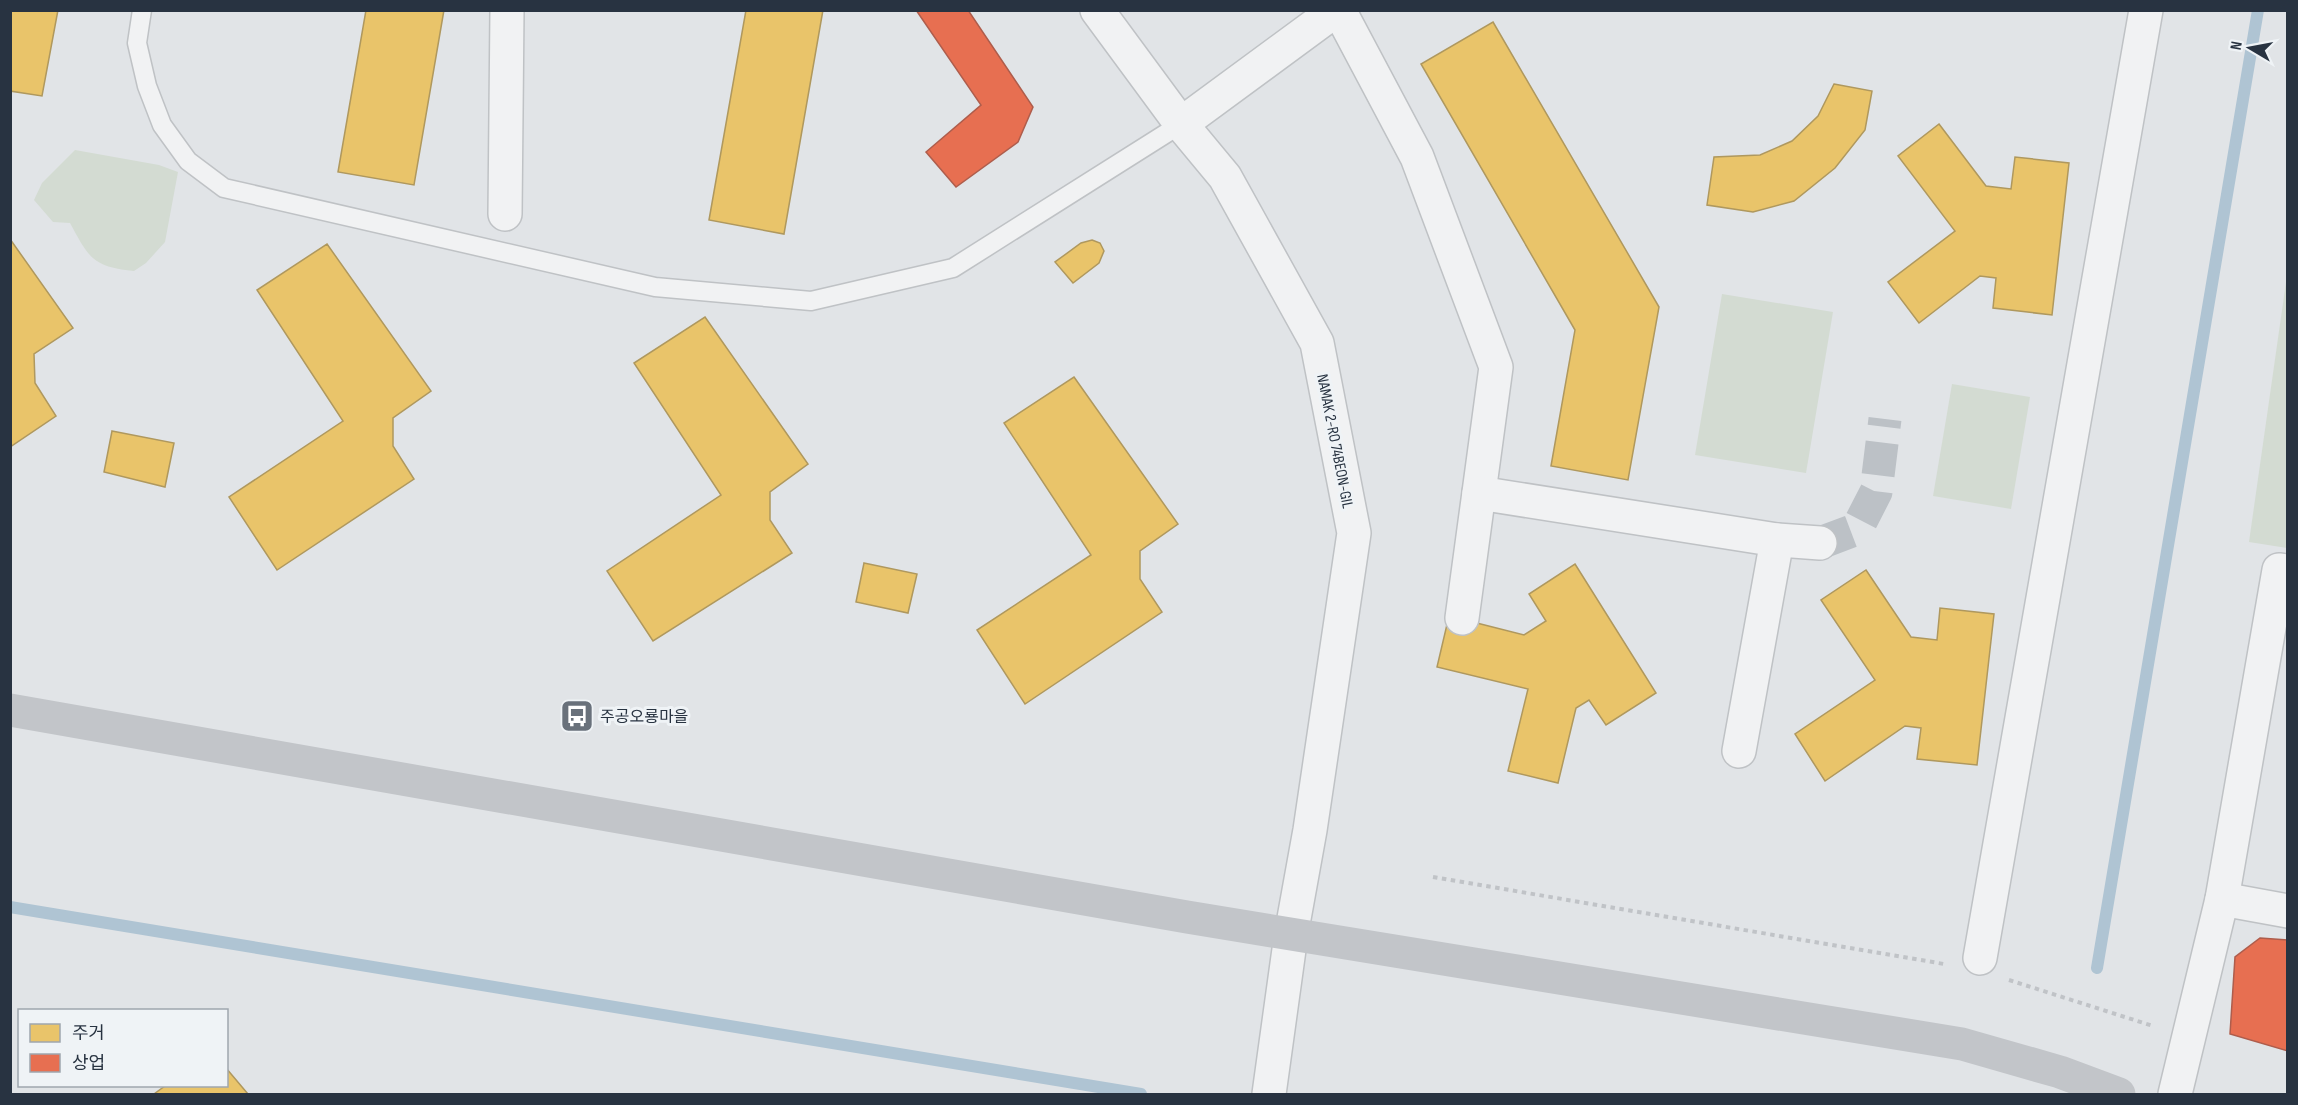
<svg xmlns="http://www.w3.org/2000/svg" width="2298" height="1105" font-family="'Sofia Sans Condensed','Noto Sans KR',sans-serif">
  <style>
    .green { fill: #d3dbd2 }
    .homes { fill: #e9c46a; stroke: #af985e; stroke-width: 1.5 }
    .shops { fill: #e76f51; stroke: #ae5d4c; stroke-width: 1.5 }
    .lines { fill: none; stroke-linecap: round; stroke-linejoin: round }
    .stream { stroke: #afc4d3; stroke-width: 12 }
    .street-tunnel { stroke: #bcc1c6; stroke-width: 33; stroke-dasharray: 33 16; stroke-linecap: butt }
    .lane-casing { stroke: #bfc2c5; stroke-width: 21 }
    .street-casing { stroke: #bfc2c5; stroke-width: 36 }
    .path { stroke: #c0c3c7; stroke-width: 4; stroke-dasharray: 4.5 4.5; stroke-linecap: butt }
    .lane { stroke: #f1f2f3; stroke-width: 18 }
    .street { stroke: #f1f2f3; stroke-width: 33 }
    .secondary { stroke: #c2c5c9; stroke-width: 33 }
    .labels { text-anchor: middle; stroke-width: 6; stroke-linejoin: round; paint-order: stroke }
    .street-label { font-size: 16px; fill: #283341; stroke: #eff3f6 }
    .poi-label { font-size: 16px; fill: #283341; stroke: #eff3f6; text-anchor: start }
  </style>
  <rect width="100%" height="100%" fill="#e1e4e7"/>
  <g class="green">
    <path d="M75,150L159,165L178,172L165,242L146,263L134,271C93,267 89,258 70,223L53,222L34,200L42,183Z"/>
    <polygon points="2287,275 2287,548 2249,542"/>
    <polygon points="1722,294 1833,312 1806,473 1695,455"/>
    <polygon points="1952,384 2030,397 2011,509 1933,496"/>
  </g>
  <g class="homes">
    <polygon points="10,10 58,10 42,96 10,91"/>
    <polygon points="366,10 444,10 414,185 338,172"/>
    <polygon points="746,10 823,10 784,234 709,220"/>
    <polygon points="1493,22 1659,307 1628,480 1551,466 1575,330 1421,64"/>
    <polygon points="1834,84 1872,91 1865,130 1835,168 1794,201 1753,212 1707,205 1714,157 1760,155 1792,141 1818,116"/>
    <polygon points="1939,124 1986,186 2011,189 2015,157 2069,163 2052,315 1993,308 1996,278 1980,276 1919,323 1888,282 1955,231 1898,156"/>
    <polygon points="10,239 73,328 34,354 35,383 56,416 10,447"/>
    <polygon points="1092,240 1100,243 1104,251 1099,263 1073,283 1055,262 1081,243"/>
    <polygon points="327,244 431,391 393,418 393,446 414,479 277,570 229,497 343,421 257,290"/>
    <polygon points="705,317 808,464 770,492 770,520 792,553 653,641 607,571 721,495 634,363"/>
    <polygon points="1074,377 1178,524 1140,551 1140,579 1162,612 1025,704 977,630 1091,555 1004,423"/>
    <polygon points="112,431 174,443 165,487 104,472"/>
    <polygon points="864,563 917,574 908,613 856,602"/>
    <polygon points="1575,564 1656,693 1606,725 1589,700 1576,708 1558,783 1508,771 1528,689 1437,667 1449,616 1524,635 1546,621 1529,594"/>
    <polygon points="1866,570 1911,637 1937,640 1940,608 1994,614 1977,765 1917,759 1921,728 1905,726 1825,781 1795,734 1875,680 1821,600"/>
    <polygon points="226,1068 248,1094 154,1094 165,1086 226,1086"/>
  </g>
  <g class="shops">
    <polygon points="916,10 968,10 1033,107 1018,142 956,187 926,152 981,105"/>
    <polygon points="2260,938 2288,940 2288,1051 2230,1034 2235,957"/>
  </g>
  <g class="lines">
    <g class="stream">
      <polyline points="10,907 1141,1094"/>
      <polyline points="2097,968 2258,10"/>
    </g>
    <polyline class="street-tunnel" points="1820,543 1857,529 1876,492 1885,419"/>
    <defs>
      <polyline id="lane" points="142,10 137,43 147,86 162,125 188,161 224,188 655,287 811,301 953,268 1181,124"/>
      <g id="street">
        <polyline points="1097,10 1181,124 1225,177 1317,343 1354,533 1310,830 1291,935 1269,1094"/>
        <polyline points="1339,10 1417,157 1496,367 1462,618"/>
        <polyline points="1181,124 1336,10"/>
        <polyline points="505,214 507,10"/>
        <polyline points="1479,493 1777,540 1739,751"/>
        <polyline points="1777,540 1820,543"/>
        <polyline points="2222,899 2288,911"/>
        <polyline points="1980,958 2146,10"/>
        <polyline points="2175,1094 2222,899 2279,570 2288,571"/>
      </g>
    </defs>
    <use href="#lane" class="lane-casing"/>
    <use href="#street" class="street-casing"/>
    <g class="path">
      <polyline points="1433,877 1944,964"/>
      <polyline points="2009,980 2153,1026"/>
    </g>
    <use href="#lane" class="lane"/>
    <use href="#street" class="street"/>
    <polyline class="secondary" points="10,710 1187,917 1962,1044 2060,1072 2119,1094"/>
  </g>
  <defs>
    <symbol id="bus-square" viewBox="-11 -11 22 22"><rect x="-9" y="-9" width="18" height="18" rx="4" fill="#69717b" stroke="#eff3f6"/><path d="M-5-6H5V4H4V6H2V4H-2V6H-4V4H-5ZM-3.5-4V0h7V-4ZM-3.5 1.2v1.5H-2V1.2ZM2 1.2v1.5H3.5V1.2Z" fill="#fff"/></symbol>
  </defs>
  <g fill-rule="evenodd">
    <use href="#bus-square" x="558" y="697" width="38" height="38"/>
  </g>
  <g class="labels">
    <g class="street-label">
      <text transform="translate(1336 441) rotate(79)" y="6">NAMAK 2-RO 74BEON-GIL</text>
    </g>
    <g class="poi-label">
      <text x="600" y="722">주공오룡마을</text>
    </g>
  </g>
  <rect width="2298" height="1105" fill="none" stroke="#283341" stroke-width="24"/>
  <rect x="18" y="1009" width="210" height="78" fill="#eff3f6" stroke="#9fa6ae" stroke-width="1.5"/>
  <rect x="30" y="1024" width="30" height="18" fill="#e9c46a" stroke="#9fa6ae" stroke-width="1.5"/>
  <text x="72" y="1039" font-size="18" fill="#283341">주거</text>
  <rect x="30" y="1054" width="30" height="18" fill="#e76f51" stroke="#9fa6ae" stroke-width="1.5"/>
  <text x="72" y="1069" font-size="18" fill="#283341">상업</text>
  <g transform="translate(2250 48) rotate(280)" stroke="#eff3f6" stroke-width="4.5" paint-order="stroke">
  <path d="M0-4.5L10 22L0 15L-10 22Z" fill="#283341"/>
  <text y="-9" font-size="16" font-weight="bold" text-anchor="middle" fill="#283341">N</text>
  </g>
</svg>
